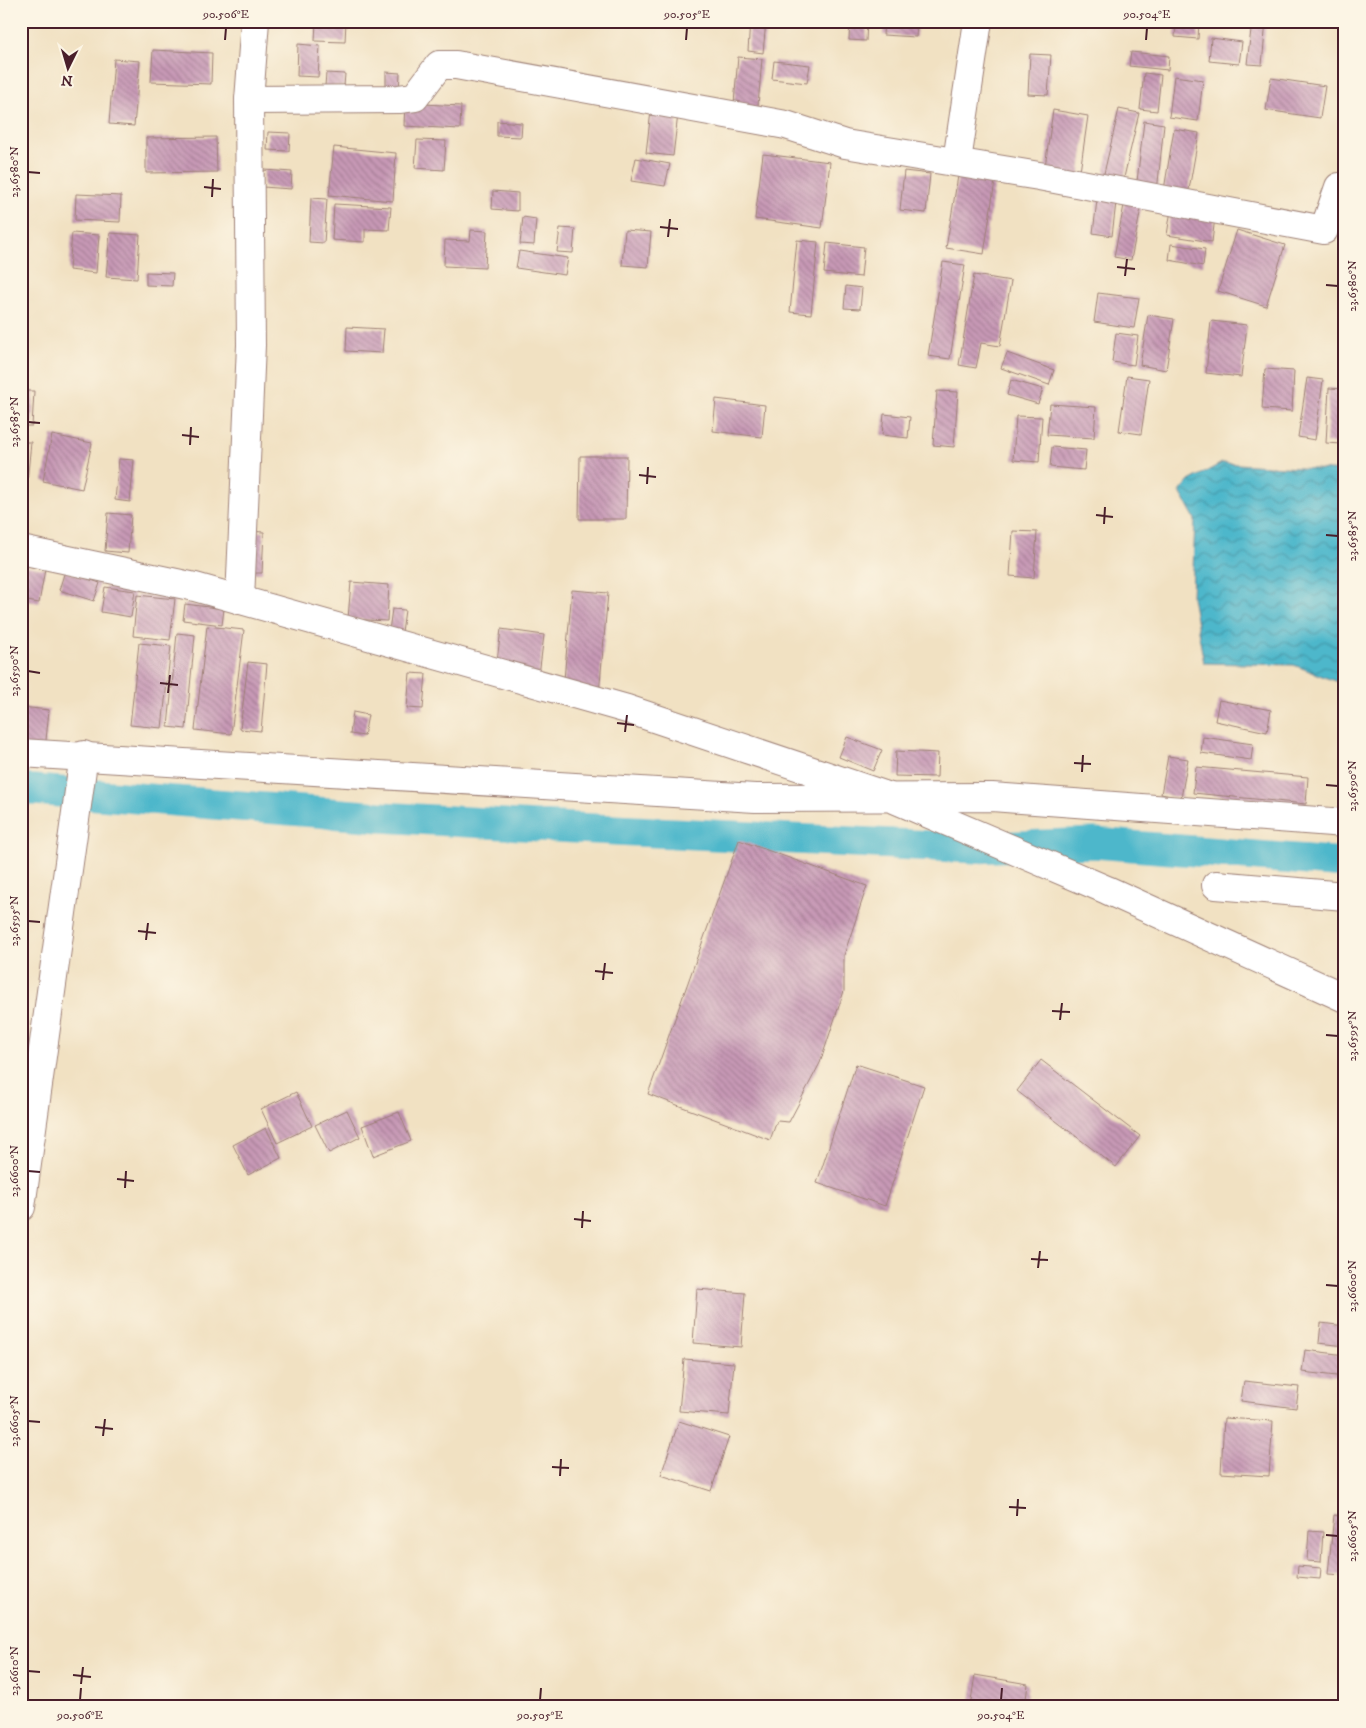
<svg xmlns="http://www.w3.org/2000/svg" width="1366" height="1728" font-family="'IM FELL DW Pica',serif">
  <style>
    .water { fill: url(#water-waves); stroke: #4c6b7b }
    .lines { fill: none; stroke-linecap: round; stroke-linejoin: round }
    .canal { stroke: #4db7cb; stroke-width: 31 }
    .building { fill: url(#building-back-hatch) }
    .minor-casing { stroke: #9e8076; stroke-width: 30 }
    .tertiary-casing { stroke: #9e8076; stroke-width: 30 }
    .minor { stroke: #fff; stroke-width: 28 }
    .tertiary { stroke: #fff; stroke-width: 28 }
    .ticks { fill: none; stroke: #4a1f2b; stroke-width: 2 }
    .neatline { fill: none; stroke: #4a1f2b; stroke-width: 2 }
    .ticks-label { font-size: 12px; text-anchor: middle; fill: #4a1f2b }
  </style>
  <defs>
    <pattern id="water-waves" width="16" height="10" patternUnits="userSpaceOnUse" patternTransform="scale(1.25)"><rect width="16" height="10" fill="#4db7cb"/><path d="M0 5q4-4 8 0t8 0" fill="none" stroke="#4294a5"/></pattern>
    <pattern id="building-back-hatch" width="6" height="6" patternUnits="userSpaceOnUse" patternTransform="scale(1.25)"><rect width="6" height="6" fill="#c799b6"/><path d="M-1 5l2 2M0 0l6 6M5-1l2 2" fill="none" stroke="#a47c94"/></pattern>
  </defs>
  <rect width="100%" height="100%" fill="#fcf5e5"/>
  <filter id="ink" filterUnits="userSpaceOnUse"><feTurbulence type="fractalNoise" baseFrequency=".02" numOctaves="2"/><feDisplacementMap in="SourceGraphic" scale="10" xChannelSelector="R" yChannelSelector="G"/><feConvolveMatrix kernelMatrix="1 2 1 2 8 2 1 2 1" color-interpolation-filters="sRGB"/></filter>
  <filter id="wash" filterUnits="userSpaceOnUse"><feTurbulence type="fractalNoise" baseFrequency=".0096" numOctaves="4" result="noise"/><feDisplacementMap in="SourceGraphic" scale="20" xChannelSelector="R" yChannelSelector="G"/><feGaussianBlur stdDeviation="1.12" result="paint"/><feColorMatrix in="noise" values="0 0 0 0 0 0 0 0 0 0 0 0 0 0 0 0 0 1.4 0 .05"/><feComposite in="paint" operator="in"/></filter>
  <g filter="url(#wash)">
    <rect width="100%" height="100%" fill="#f1e1c2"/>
    <polygon class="water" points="1222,463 1345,471 1345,685 1294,665 1204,663 1192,597 1195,519 1180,492 1189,481"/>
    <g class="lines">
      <polyline class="canal" points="21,789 380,817 575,828 975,848 1094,843 1345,863"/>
    </g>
    <g id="blocks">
      <g class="building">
        <polygon points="316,21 346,21 345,42 315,41"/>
        <polygon points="750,21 766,21 763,53 748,51"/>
        <polygon points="850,21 867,21 866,41 849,40"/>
        <polygon points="884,21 917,24 916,37 883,35"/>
        <polygon points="1176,21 1199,21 1198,39 1175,37"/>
        <polygon points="1252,21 1266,21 1262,65 1247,64"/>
        <polygon points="1211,38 1242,42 1239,64 1209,61"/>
        <polygon points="298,44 320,46 318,77 297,76"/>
        <polygon points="153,50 212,53 211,84 151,82"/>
        <polygon points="1131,52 1169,56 1168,70 1129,66"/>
        <polygon points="1030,54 1051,55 1048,95 1028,94"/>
        <polygon points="738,57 762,59 757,117 733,115"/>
        <polygon points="114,59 140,61 134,126 109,124"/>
        <polygon points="774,61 810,65 807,83 772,79"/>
        <polygon points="386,72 400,73 399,91 386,90"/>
        <polygon points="326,73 345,74 344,86 325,86"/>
        <polygon points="1144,73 1161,75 1157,111 1140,109"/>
        <polygon points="1174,76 1203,80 1198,121 1169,117"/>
        <polygon points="1271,78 1325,86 1320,118 1266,110"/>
        <polygon points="405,103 461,106 460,129 404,126"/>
        <polygon points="1119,109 1139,113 1122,186 1102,182"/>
        <polygon points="1053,110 1088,116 1079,179 1044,174"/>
        <polygon points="651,111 678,114 673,156 646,153"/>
        <polygon points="497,121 522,123 521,137 497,136"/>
        <polygon points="1144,121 1164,124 1157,192 1136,190"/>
        <polygon points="1174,129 1199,133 1187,201 1163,196"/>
        <polygon points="268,132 290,133 289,151 267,150"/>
        <polygon points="216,137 217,172 146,173 146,138"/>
        <polygon points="417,140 446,141 444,170 415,168"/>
        <polygon points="334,147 396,153 393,201 329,195"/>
        <polygon points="763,154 830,162 822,228 755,219"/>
        <polygon points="636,158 670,164 665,186 631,181"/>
        <polygon points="264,170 292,172 291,189 263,187"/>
        <polygon points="904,171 930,174 926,213 900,210"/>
        <polygon points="958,176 995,181 984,254 946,248"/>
        <polygon points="493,191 518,193 518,211 492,209"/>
        <polygon points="1098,192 1117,194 1112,236 1093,233"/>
        <polygon points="76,194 121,196 120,222 75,220"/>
        <polygon points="311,198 327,199 324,243 309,242"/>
        <polygon points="1125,200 1142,203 1131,260 1114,257"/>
        <polygon points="334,204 391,207 389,230 365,229 365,242 332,240"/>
        <polygon points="1171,210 1215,217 1212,242 1167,235"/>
        <polygon points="523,217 536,219 534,245 520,244"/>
        <polygon points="560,228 575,229 573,253 557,252"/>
        <polygon points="471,230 487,231 485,268 444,266 445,240 470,241"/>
        <polygon points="625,230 651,232 648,267 622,265"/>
        <polygon points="1237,230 1285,245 1266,306 1218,291"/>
        <polygon points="72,233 99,235 96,273 69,270"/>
        <polygon points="110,233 140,235 137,279 106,277"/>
        <polygon points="797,240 818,242 811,314 790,312"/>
        <polygon points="827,243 864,247 861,277 824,273"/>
        <polygon points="1171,244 1205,249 1203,266 1169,260"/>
        <polygon points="519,251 568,258 565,275 516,268"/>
        <polygon points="943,262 965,265 950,359 928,356"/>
        <polygon points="146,272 173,273 172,286 146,285"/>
        <polygon points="974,275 1011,281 1000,346 981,343 976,368 959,365"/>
        <polygon points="846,286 862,288 860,309 844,308"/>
        <polygon points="1098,293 1139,298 1134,328 1094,322"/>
        <polygon points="1148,315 1174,319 1166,370 1140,365"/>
        <polygon points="1211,321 1247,325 1241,377 1206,373"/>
        <polygon points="347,327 384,329 382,353 346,351"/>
        <polygon points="1116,333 1138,336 1134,365 1112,362"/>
        <polygon points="1007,353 1054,370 1049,385 1001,368"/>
        <polygon points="1265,369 1294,371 1292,411 1262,409"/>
        <polygon points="1127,376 1149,379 1141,434 1119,431"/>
        <polygon points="1307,378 1323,380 1315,440 1298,437"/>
        <polygon points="1011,380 1043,389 1038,404 1007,395"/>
        <polygon points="1329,388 1345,389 1342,444 1326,443"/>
        <polygon points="21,391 34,391 32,426 21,426"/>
        <polygon points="937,391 958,392 954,447 933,445"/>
        <polygon points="716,399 765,405 762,437 713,431"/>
        <polygon points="1050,404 1096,407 1094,438 1047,435"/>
        <polygon points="884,414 910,417 908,438 882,435"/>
        <polygon points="1016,416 1042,417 1039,462 1013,460"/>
        <polygon points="52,435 92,443 82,489 43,481"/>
        <polygon points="21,442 31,442 27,483 21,483"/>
        <polygon points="1052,447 1086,450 1084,470 1050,467"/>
        <polygon points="580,456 627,456 626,519 579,519"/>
        <polygon points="119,459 134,460 130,502 115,500"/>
        <polygon points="108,513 131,515 128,553 105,551"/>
        <polygon points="245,531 264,532 262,573 243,573"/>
        <polygon points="1013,531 1037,532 1034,578 1010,576"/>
        <polygon points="21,565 45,569 39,603 21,600"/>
        <polygon points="65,571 100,583 94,601 59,590"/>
        <polygon points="351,582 389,585 387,621 348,619"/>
        <polygon points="105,587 135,591 131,617 101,612"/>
        <polygon points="572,590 608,593 599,694 563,691"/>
        <polygon points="137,595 175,599 170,640 133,636"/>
        <polygon points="185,604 224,609 222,625 183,620"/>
        <polygon points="392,609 405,610 402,632 389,631"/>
        <polygon points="207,626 244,630 231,734 195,730"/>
        <polygon points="501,629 544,635 539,675 496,669"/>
        <polygon points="177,633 195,635 186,729 168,727"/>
        <polygon points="139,643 171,646 162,728 130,725"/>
        <polygon points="248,662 267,664 261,731 240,729"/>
        <polygon points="410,673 426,674 423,709 407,708"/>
        <polygon points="1219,700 1271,710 1267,732 1215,721"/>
        <polygon points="21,707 49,710 45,750 21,748"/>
        <polygon points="353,712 368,715 364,736 350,734"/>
        <polygon points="847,737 882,750 873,771 839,757"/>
        <polygon points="1203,737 1253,744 1251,760 1201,753"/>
        <polygon points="896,751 938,753 937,777 895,776"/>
        <polygon points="1168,756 1188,759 1181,798 1161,794"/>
        <polygon points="1196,767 1308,777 1306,804 1193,793"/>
        <polygon points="739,840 867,886 844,955 844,991 820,1063 789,1122 777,1121 770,1140 648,1094"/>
        <polygon points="1041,1060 1140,1136 1116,1167 1017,1091"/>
        <polygon points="856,1064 924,1086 885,1206 817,1183"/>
        <polygon points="296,1092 312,1126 277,1143 261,1109"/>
        <polygon points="347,1110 360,1137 329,1153 315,1125"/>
        <polygon points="399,1112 411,1141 373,1156 362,1126"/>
        <polygon points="266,1128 281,1158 248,1175 233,1145"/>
        <polygon points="697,1289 745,1293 741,1347 693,1343"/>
        <polygon points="1321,1323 1345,1326 1345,1346 1319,1343"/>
        <polygon points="1305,1350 1345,1355 1345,1377 1302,1372"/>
        <polygon points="684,1359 734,1363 729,1415 679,1411"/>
        <polygon points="1244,1381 1299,1387 1296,1408 1241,1401"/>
        <polygon points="1224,1418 1273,1421 1269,1476 1221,1473"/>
        <polygon points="679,1421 729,1437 711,1491 661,1475"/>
        <polygon points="1334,1515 1345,1516 1344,1575 1328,1574"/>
        <polygon points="1309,1531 1323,1532 1321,1562 1307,1561"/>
        <polygon points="1298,1566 1321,1568 1320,1579 1297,1577"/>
        <polygon points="975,1675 1028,1684 1025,1707 970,1707"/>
      </g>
    </g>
  </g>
  <g filter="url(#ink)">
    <use href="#blocks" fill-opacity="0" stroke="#9e8076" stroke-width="1"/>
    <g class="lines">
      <defs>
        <g id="minor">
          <polyline points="249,100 399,99 415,97 439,65 456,65 786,125 845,144 1039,176 1324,230 1339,187 1345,188"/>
          <polyline points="957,161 978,21"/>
          <polyline points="240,600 251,345 249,100 255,21"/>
          <polyline points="21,753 755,798 992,797 1345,823"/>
          <polyline points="1216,885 1345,896"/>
          <polyline points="21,1207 84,755"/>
        </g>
        <polyline id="tertiary" points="21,550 195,587 627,709 887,796 1107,890 1345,998"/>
      </defs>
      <use href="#minor" class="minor-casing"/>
      <use href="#tertiary" class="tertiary-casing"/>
      <use href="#minor" class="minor"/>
      <use href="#tertiary" class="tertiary"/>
    </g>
  </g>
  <path class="ticks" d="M225,40L226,28M686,40L687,28M1146,40L1147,28M28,172L40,173M204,187L221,189M212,197L213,179M660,227L678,229M668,237L670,219M1117,267L1135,269M1125,276L1127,259M1326,285L1338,286M28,422L40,423M182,435L199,437M190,445L191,427M639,475L656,477M647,484L648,467M1096,515L1113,517M1104,524L1105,507M1326,535L1338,536M28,671L40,673M160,683L178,685M168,693L170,675M617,723L634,725M625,732L627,715M1074,763L1091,764M1082,772L1083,755M1326,785L1338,786M28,921L40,922M138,931L156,933M146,940L148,923M595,971L613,973M603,980L605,963M1052,1011L1070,1012M1060,1020L1062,1003M1326,1035L1338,1036M28,1171L40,1172M117,1179L134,1181M125,1188L126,1171M574,1219L591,1221M582,1228L583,1211M1031,1259L1048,1260M1038,1268L1040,1251M1326,1285L1338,1286M28,1421L40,1422M95,1427L113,1429M103,1436L105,1419M552,1467L569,1468M560,1476L561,1459M1009,1507L1026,1508M1017,1516L1018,1499M1326,1535L1338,1536M28,1671L40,1672M73,1675L91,1677M81,1684L83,1667M80,1700L81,1688M540,1700L541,1688M1001,1700L1002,1688"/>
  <rect width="1366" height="1728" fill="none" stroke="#fcf5e5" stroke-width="55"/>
  <g transform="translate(68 68) rotate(185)" stroke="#fcf5e5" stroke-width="4" paint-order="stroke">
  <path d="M0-4L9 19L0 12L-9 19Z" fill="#4a1f2b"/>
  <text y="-8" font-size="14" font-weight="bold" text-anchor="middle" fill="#4a1f2b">N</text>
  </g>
  <rect x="28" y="28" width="1310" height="1672" class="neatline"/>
  <g class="ticks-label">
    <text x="226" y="18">90.506°E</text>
    <text x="687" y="18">90.505°E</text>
    <text x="1147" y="18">90.504°E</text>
    <text transform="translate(14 172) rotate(-90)" y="4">23.6580°N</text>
    <text transform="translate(1352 286) rotate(-90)" y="4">23.6580°N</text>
    <text transform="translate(14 422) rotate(-90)" y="4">23.6585°N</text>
    <text transform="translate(1352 536) rotate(-90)" y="4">23.6585°N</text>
    <text transform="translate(14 671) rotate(-90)" y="4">23.6590°N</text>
    <text transform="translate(1352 786) rotate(-90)" y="4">23.6590°N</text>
    <text transform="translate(14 921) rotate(-90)" y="4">23.6595°N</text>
    <text transform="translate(1352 1036) rotate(-90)" y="4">23.6595°N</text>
    <text transform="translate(14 1171) rotate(-90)" y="4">23.6600°N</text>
    <text transform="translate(1352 1286) rotate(-90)" y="4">23.6600°N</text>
    <text transform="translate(14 1421) rotate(-90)" y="4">23.6605°N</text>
    <text transform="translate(1352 1536) rotate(-90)" y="4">23.6605°N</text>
    <text transform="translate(14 1671) rotate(-90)" y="4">23.6610°N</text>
    <text x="80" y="1719">90.506°E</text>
    <text x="540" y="1719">90.505°E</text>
    <text x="1001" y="1719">90.504°E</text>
  </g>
</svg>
